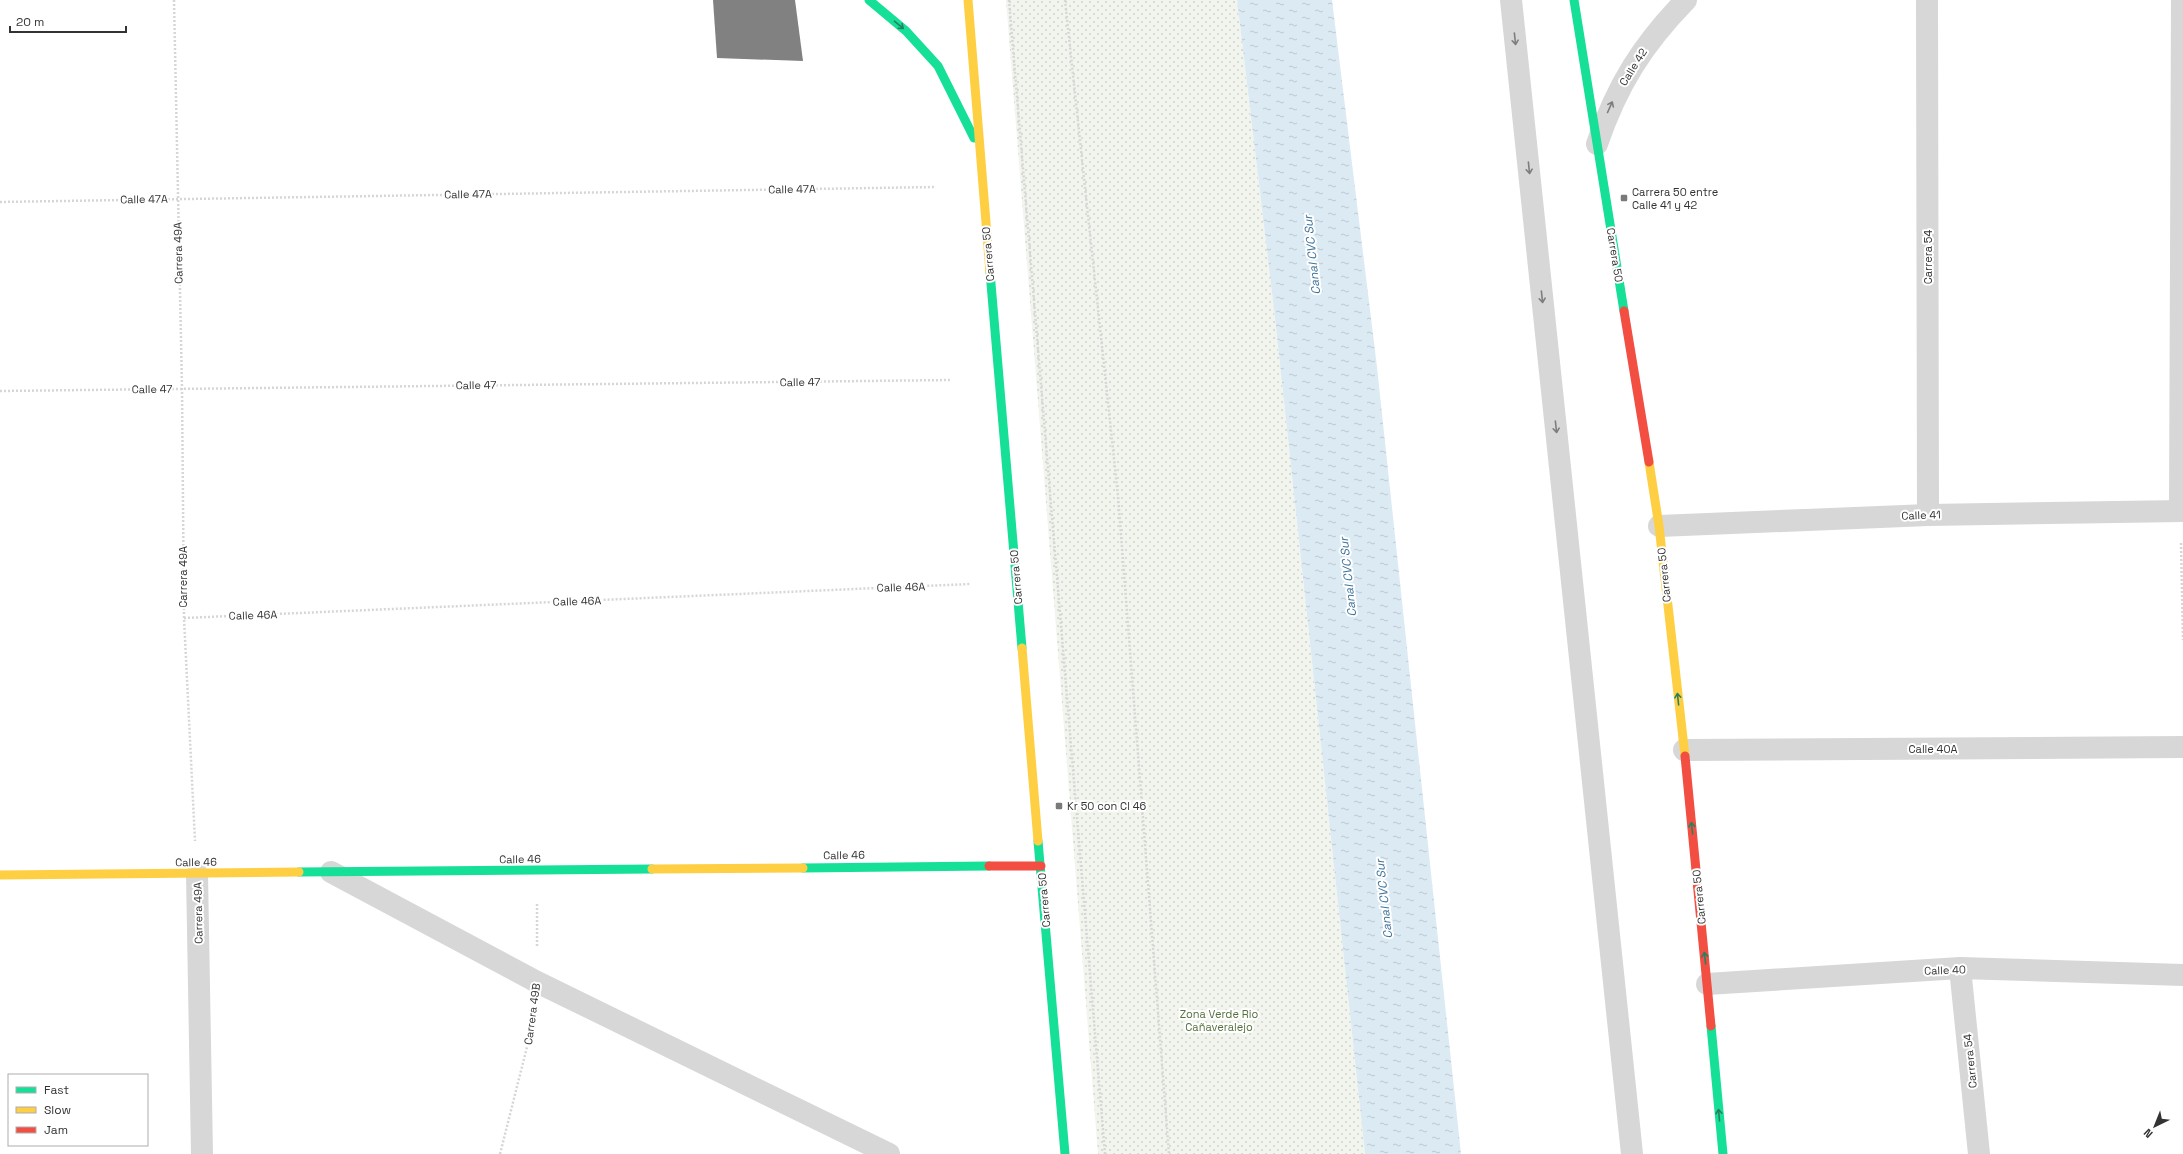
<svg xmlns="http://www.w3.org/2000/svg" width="2183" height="1154" font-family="'Space Grotesk',sans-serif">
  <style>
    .park { fill: url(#park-dots) }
    .water { fill: url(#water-ripples) }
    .building { fill: #818181 }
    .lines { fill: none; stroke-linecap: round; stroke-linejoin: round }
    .path { stroke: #d6d6d6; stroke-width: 2.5; stroke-dasharray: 2 2; stroke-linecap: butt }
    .street { stroke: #d7d7d7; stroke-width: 22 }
    .fast { stroke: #16e098; stroke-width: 9 }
    .slow { stroke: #ffcf43; stroke-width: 9 }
    .jam { stroke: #f24e42; stroke-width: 9 }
    .oneway { stroke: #268160 }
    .oneway2 { stroke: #7d7d7d }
    .poi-dot { fill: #7a7a7a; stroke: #fff; stroke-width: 1.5 }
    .labels { text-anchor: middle; stroke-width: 4; stroke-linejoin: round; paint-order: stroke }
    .street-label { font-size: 11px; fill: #333; stroke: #fff }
    .poi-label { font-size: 11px; fill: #333; stroke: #fff; text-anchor: start }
    .park-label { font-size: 11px; fill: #54713d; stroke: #fff }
    .water-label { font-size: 12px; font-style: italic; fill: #3c7299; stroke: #fff }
  </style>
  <defs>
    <pattern id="park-dots" width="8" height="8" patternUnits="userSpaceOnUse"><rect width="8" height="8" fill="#f1f5ed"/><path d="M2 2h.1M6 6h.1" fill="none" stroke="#cfd2cc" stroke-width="1.8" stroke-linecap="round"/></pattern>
    <pattern id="water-ripples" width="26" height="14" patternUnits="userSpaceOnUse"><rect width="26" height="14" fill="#dceaf4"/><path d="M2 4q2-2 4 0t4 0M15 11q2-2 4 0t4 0" fill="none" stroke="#bdc9d2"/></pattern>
  </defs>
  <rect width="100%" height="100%" fill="#fff"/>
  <polygon class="park" points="1006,0 1237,0 1275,318 1365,1154 1098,1154"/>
  <polygon class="water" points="1237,0 1332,0 1377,367 1461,1154 1365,1154 1275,318"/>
  <polygon class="building" points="713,0 795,0 803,61 717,58"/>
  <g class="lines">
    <g class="path">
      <polyline points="174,0 182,388 184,618 195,841"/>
      <polyline points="1009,0 1105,1154"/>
      <polyline points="1065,0 1118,496 1169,1154"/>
      <polyline points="0,202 936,187"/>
      <polyline points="0,391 952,380"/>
      <polyline points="2181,543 2183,640"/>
      <polyline points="184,618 970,584"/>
      <polyline points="537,946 537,903"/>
      <polyline points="500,1154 527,1047 532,1014"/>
    </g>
    <g class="street">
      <polyline points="1511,0 1632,1154"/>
      <polyline points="1927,0 1928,515"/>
      <path d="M1597,144C1617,85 1643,44 1686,0"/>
      <polyline points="2180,511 2182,0"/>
      <polyline points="1659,526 1928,515 2183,511"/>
      <polyline points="1684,750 2183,747"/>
      <polyline points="331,872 537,982 889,1154"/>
      <polyline points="197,874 202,1154"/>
      <polyline points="1960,968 1979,1154"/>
      <polyline points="1707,984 1960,968 2183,975"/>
    </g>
    <g class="fast">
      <polyline points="869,0 906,31 938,66 974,138"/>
      <polyline points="1574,0 1624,311"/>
      <polyline points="990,272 1022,648"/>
      <polyline points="1038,841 1065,1154"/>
      <polyline points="803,868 989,866"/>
      <polyline points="299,872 652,869"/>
      <polyline points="1711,1026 1723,1154"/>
    </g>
    <g class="slow">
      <polyline points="968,0 990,272"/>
      <polyline points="1649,462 1659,526 1685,756"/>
      <polyline points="1022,648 1038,841"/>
      <polyline points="652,869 803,868"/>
      <polyline points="0,875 299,872"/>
    </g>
    <g class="jam">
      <polyline points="1624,311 1649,462"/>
      <polyline points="1685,756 1711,1026"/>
      <polyline points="989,866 1041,866"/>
    </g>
  </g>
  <defs><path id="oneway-shaft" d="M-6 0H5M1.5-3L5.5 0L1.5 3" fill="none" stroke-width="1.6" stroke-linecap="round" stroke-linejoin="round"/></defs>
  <g class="oneway">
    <use href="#oneway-shaft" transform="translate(899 25) rotate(40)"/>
    <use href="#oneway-shaft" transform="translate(1678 699) rotate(-96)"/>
    <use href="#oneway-shaft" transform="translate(1692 828) rotate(-96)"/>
    <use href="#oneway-shaft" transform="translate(1705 958) rotate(-96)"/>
    <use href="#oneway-shaft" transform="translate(1719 1115) rotate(-95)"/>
  </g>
  <g class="oneway2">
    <use href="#oneway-shaft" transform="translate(1515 39) rotate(84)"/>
    <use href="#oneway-shaft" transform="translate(1610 107) rotate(-66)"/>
    <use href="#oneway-shaft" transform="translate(1529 168) rotate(84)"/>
    <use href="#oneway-shaft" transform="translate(1542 297) rotate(84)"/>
    <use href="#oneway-shaft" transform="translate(1556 427) rotate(84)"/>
  </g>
  <g class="poi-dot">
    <rect x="1620" y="194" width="8" height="8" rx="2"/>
    <rect x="1055" y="802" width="8" height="8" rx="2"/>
  </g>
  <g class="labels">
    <g class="street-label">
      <text transform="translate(1633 67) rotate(-58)" y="4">Calle 42</text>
      <text transform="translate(792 189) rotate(-1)" y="4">Calle 47A</text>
      <text transform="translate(468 194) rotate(-1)" y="4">Calle 47A</text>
      <text transform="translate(144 199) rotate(-1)" y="4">Calle 47A</text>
      <text transform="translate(178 253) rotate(-91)" y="4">Carrera 49A</text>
      <text transform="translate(988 254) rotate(-95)" y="4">Carrera 50</text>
      <text transform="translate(1615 255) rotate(81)" y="4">Carrera 50</text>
      <text transform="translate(1928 257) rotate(-90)" y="4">Carrera 54</text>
      <text transform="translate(800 382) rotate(-1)" y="4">Calle 47</text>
      <text transform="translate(476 385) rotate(-1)" y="4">Calle 47</text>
      <text transform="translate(152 389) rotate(-1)" y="4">Calle 47</text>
      <text transform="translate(1921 515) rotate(-2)" y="4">Calle 41</text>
      <text transform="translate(1664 575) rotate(-96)" y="4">Carrera 50</text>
      <text transform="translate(183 577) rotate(-90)" y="4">Carrera 49A</text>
      <text transform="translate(1016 577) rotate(-95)" y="4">Carrera 50</text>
      <text transform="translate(901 587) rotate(-2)" y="4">Calle 46A</text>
      <text transform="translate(577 601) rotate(-2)" y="4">Calle 46A</text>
      <text transform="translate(253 615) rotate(-2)" y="4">Calle 46A</text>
      <text x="1933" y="753">Calle 40A</text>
      <text transform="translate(844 855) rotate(-1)" y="4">Calle 46</text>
      <text transform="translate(520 859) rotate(-1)" y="4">Calle 46</text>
      <text transform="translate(196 862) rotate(-1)" y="4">Calle 46</text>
      <text transform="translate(1699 897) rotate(-96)" y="4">Carrera 50</text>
      <text transform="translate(1044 900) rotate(-95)" y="4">Carrera 50</text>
      <text transform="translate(198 913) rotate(-91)" y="4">Carrera 49A</text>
      <text transform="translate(1945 970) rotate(-2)" y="4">Calle 40</text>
      <text transform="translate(532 1014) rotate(-82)" y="4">Carrera 49B</text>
      <text transform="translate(1970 1061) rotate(-96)" y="4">Carrera 54</text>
    </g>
    <g class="poi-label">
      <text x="1632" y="196">Carrera 50 entre<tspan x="1632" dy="13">Calle 41 y 42</tspan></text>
      <text x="1067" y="810">Kr 50 con Cl 46</text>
    </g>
    <g class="park-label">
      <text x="1219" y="1018">Zona Verde Rio<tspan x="1219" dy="13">Cañaveralejo</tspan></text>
    </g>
    <g class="water-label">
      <text transform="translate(1312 255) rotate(-96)" y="4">Canal CVC Sur</text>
      <text transform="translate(1348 577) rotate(-96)" y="4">Canal CVC Sur</text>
      <text transform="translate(1384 899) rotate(-96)" y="4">Canal CVC Sur</text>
    </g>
  </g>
  <rect x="8" y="1074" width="140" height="72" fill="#ffffff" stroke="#adadad"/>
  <rect x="16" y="1087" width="20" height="6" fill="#16e098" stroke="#adadad"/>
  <text x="44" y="1094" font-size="12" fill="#333333">Fast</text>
  <rect x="16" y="1107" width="20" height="6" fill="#ffcf43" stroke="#adadad"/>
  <text x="44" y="1114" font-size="12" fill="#333333">Slow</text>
  <rect x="16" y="1127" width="20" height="6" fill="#f24e42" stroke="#adadad"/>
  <text x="44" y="1134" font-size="12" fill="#333333">Jam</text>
  <g transform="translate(2155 1126) rotate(223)" stroke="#ffffff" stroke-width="3" paint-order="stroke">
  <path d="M0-3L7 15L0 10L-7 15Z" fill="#333333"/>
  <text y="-6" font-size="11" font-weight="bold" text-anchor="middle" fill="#333333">N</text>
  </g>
  <path d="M10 26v6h116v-6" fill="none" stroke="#333333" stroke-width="2"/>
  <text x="16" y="26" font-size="12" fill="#333333" stroke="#ffffff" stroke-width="3" paint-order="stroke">20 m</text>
</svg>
